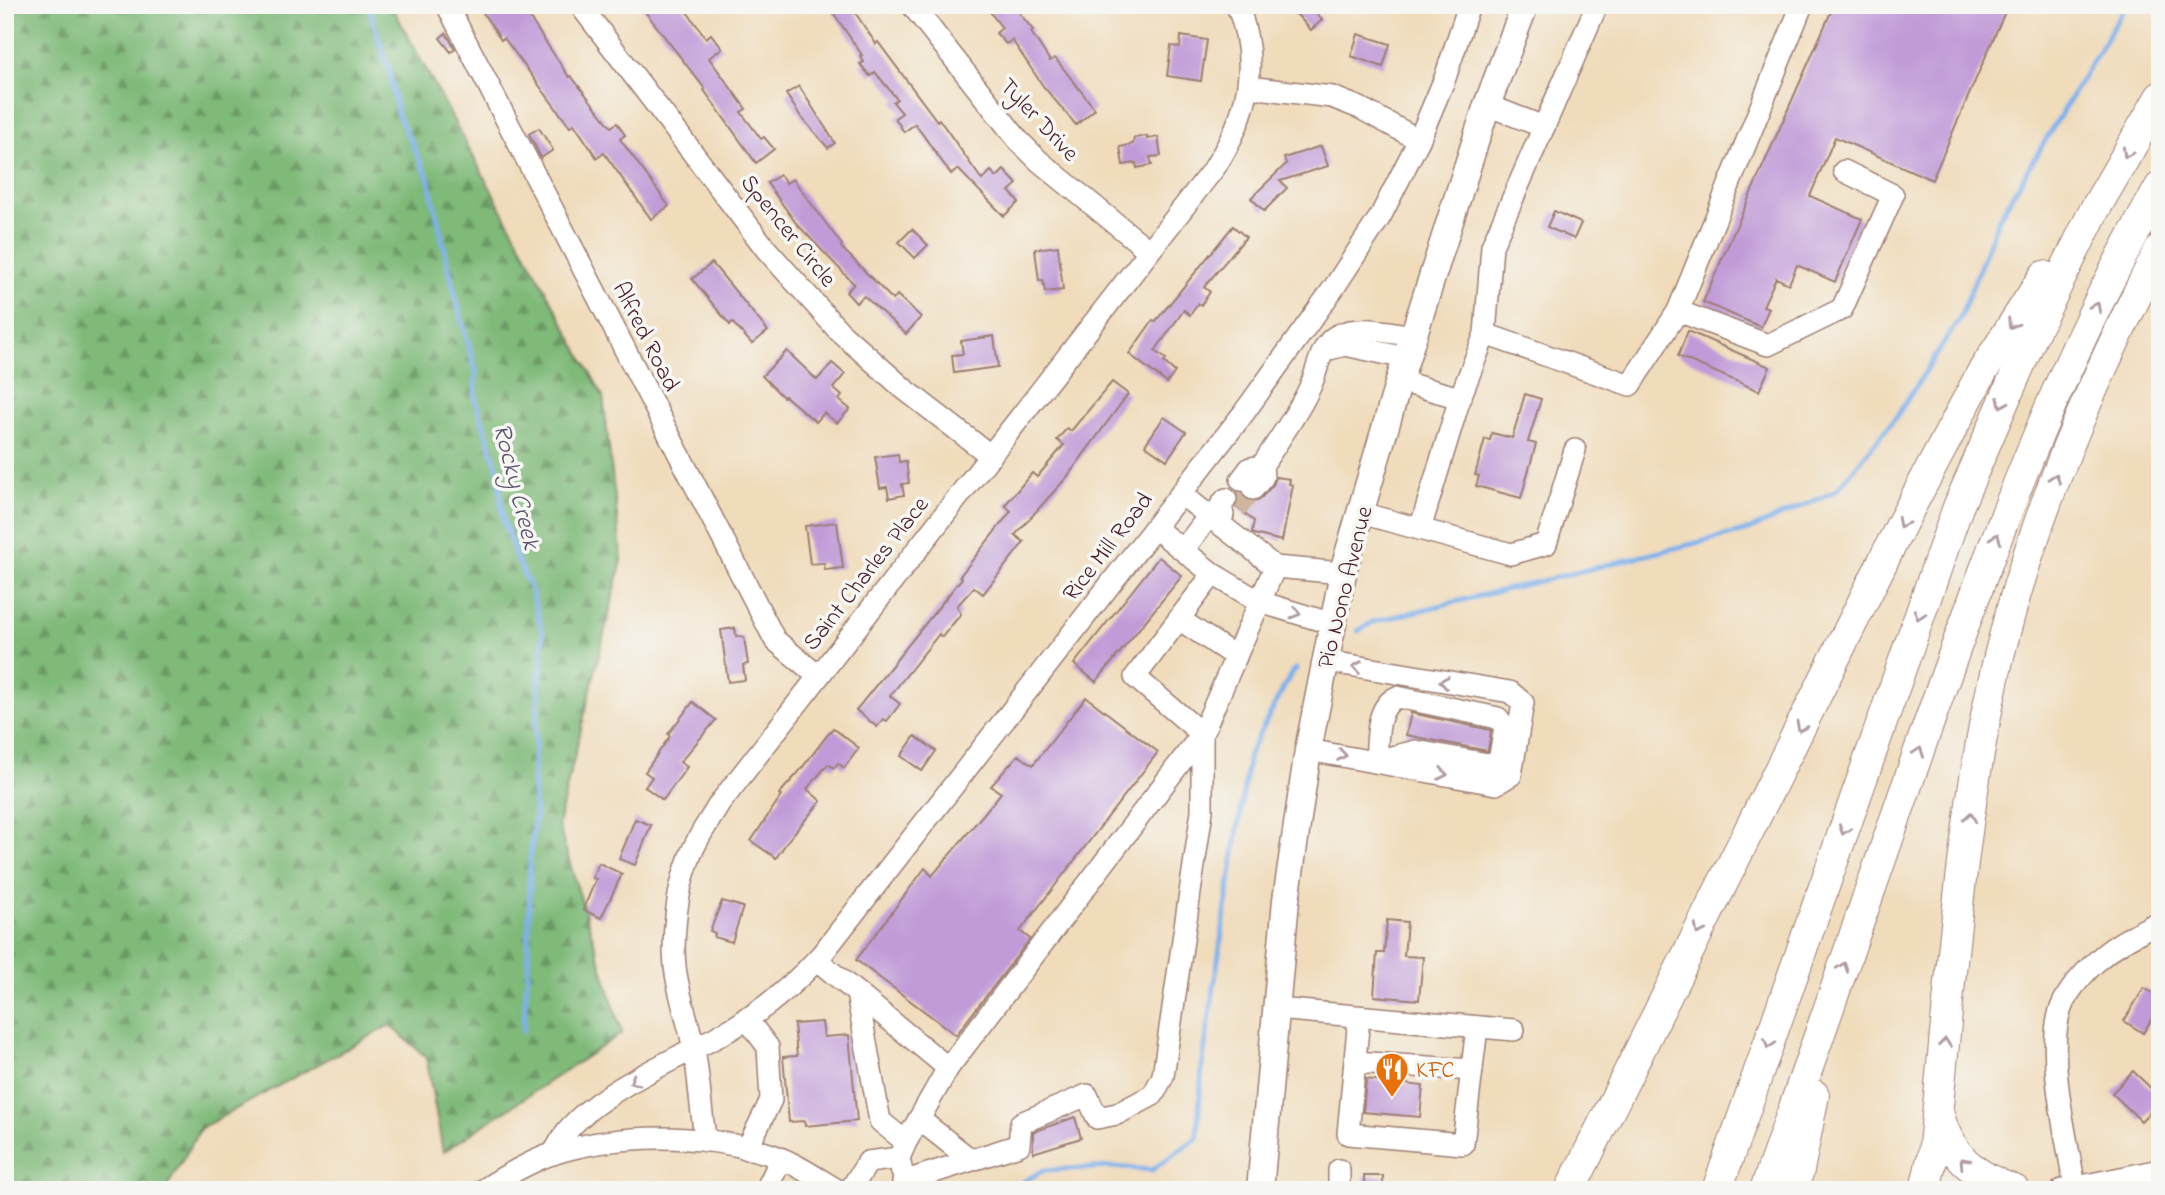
<svg xmlns="http://www.w3.org/2000/svg" width="2165" height="1195" font-family="'Indie Flower',sans-serif">
  <style>
    .forest { fill: url(#forest-firs); stroke: #646c52; stroke-width: 2 }
    .lines { fill: none; stroke-linecap: round; stroke-linejoin: round }
    .stream { stroke: #7fb1eb; stroke-width: 5 }
    .building { fill: #c19bd8 }
    .minor-tunnel { stroke: #cfb69e; stroke-width: 21; stroke-dasharray: 21 10; stroke-linecap: butt }
    .minor-casing { stroke: #9d7e73; stroke-width: 24 }
    .major-casing { stroke: #9d7e73; stroke-width: 29 }
    .highway-casing { stroke: #9d7e73; stroke-width: 32 }
    .minor { stroke: #fff; stroke-width: 21 }
    .major { stroke: #fff; stroke-width: 26 }
    .highway { stroke: #fff; stroke-width: 30 }
    .oneway { stroke: #ae9aa0 }
    .labels { text-anchor: middle; stroke-width: 7; stroke-linejoin: round; paint-order: stroke }
    .street-label { font-size: 24px; fill: #4a1f2b; stroke: #f6f6f2 }
    .food-label { font-size: 24px; fill: #c56008; stroke: #f6f6f2; text-anchor: start }
    .water-label { font-size: 26px; font-style: italic; fill: #5d526e; stroke: #f6f6f2 }
  </style>
  <defs>
    <pattern id="forest-firs" width="22" height="20" patternUnits="userSpaceOnUse" patternTransform="scale(1.75)"><rect width="22" height="20" fill="#7fba79"/><path d="M5 1l3.5 6h-7zM16 11l3.5 6h-7z" fill="#6a9763"/></pattern>
  </defs>
  <rect width="100%" height="100%" fill="#f6f6f2"/>
  <filter id="ink" filterUnits="userSpaceOnUse"><feTurbulence type="fractalNoise" baseFrequency=".0143" numOctaves="2"/><feDisplacementMap in="SourceGraphic" scale="14" xChannelSelector="R" yChannelSelector="G"/><feConvolveMatrix kernelMatrix="1 2 1 2 8 2 1 2 1" color-interpolation-filters="sRGB"/></filter>
  <filter id="wash" filterUnits="userSpaceOnUse"><feTurbulence type="fractalNoise" baseFrequency=".00686" numOctaves="4" result="noise"/><feDisplacementMap in="SourceGraphic" scale="28" xChannelSelector="R" yChannelSelector="G"/><feGaussianBlur stdDeviation="1.57" result="paint"/><feColorMatrix in="noise" values="0 0 0 0 0 0 0 0 0 0 0 0 0 0 0 0 0 1.4 0 .05"/><feComposite in="paint" operator="in"/></filter>
  <g filter="url(#wash)">
    <rect width="100%" height="100%" fill="#f0dcbb"/>
    <polygon class="forest" points="5,5 391,5 603,396 622,560 558,824 622,1033 443,1152 426,1057 390,1025 201,1128 165,1190 5,1190"/>
    <g class="lines">
      <g class="stream">
        <polyline points="368,5 390,74 397,113 428,177 456,299 476,372 475,398 498,470 503,519 517,560 530,587 543,634 533,776 535,816 530,857 528,970 523,1031"/>
        <polyline points="1358,631 1373,622 1749,530 1836,491 1896,417 1960,318 1999,218 2126,5"/>
        <polyline points="1009,1190 1044,1170 1113,1167 1152,1170 1197,1138 1202,1067 1249,754 1292,672 1296,669"/>
      </g>
    </g>
    <g id="blocks">
      <g class="building">
        <polygon points="494,5 521,5 569,77 571,76 611,127 617,123 625,135 620,139 669,206 651,219 604,153 597,158 574,124 570,127 504,38 501,40 483,13"/>
        <polygon points="640,5 682,5 706,38 711,34 722,48 709,58 746,109 741,112 761,139 764,137 774,149 756,163 704,90 705,89"/>
        <polygon points="828,5 850,5 876,44 878,42 937,121 939,119 982,180 991,171 997,177 1004,170 1017,184 1009,191 1019,202 1004,216 958,169 951,174 915,124 904,132 895,118 902,113 893,102 897,99 875,72 870,76 860,64 864,62 860,56 862,55"/>
        <polygon points="985,5 1013,5 1033,30 1031,32 1050,61 1055,58 1095,109 1076,125 1043,86 1012,40 1006,44 996,33 1002,28"/>
        <polygon points="1288,5 1325,5 1316,13 1322,20 1311,30"/>
        <polygon points="1834,5 2008,5 1932,180 1835,137 1810,196 1862,219 1835,282 1797,265 1789,284 1776,278 1763,306 1769,308 1761,327 1703,302"/>
        <polygon points="446,33 455,49 451,52 440,38"/>
        <polygon points="1358,34 1390,44 1383,67 1351,56"/>
        <polygon points="1181,36 1207,40 1201,81 1167,76 1171,46 1180,47"/>
        <polygon points="799,86 835,143 828,148 801,117 786,94"/>
        <polygon points="539,128 553,150 541,158 529,134"/>
        <polygon points="1147,136 1147,139 1158,137 1161,156 1150,157 1152,165 1137,168 1136,163 1123,165 1120,147 1133,144 1134,138"/>
        <polygon points="1321,146 1328,166 1280,181 1287,188 1264,211 1251,198 1286,164 1284,158"/>
        <polygon points="780,175 786,183 793,179 842,245 841,247 893,300 897,295 921,317 906,334 864,296 856,303 846,292 854,284 796,223 767,183"/>
        <polygon points="1554,211 1581,223 1574,239 1547,227"/>
        <polygon points="1233,226 1246,237 1204,287 1210,292 1201,305 1198,304 1190,315 1184,310 1155,351 1166,359 1164,362 1175,372 1167,383 1129,354 1153,320 1155,322"/>
        <polygon points="912,229 928,245 915,258 899,242"/>
        <polygon points="1058,246 1063,290 1045,292 1043,280 1039,281 1035,249"/>
        <polygon points="712,263 768,331 752,344 732,322 730,325 692,279"/>
        <polygon points="1688,331 1770,367 1759,391 1678,356"/>
        <polygon points="994,336 998,367 954,373 952,355 963,354 961,341"/>
        <polygon points="787,351 817,380 832,363 845,374 833,388 842,396 839,400 850,409 837,423 824,413 816,422 785,396 783,397 762,376"/>
        <polygon points="1112,382 1128,394 1067,477 1015,535 1024,542 983,594 974,587 957,606 961,614 942,637 939,634 890,696 900,704 887,721 883,719 877,727 856,710 962,578 960,576 1011,511 1005,505 1032,473 1037,477 1064,445 1057,440 1067,428 1071,431"/>
        <polygon points="1525,394 1541,399 1528,442 1536,444 1521,498 1476,486 1479,476 1475,475 1485,439 1490,440 1492,433 1512,438"/>
        <polygon points="1164,417 1186,432 1167,460 1145,445"/>
        <polygon points="898,454 899,462 906,461 909,483 902,484 904,495 889,498 887,487 880,488 875,457"/>
        <polygon points="1276,477 1290,479 1289,484 1293,485 1282,541 1254,534 1252,532 1254,521 1236,507 1239,501 1237,492 1250,502 1258,501 1273,485"/>
        <polygon points="837,522 843,568 825,570 824,563 810,564 805,526"/>
        <polygon points="1159,557 1182,576 1096,682 1074,664"/>
        <polygon points="735,628 736,636 744,637 748,664 743,665 745,680 728,682 721,630"/>
        <polygon points="1086,697 1158,752 1020,931 1030,939 956,1035 856,960 925,868 932,876 1001,793 991,786 1018,755 1033,765"/>
        <polygon points="693,702 716,720 680,762 687,767 663,800 645,787 652,777 645,772 670,736 668,734"/>
        <polygon points="1411,713 1491,730 1488,751 1406,735"/>
        <polygon points="833,728 859,748 844,768 838,763 834,768 828,764 807,789 821,801 789,839 776,858 751,841 781,796 779,794 798,773"/>
        <polygon points="915,736 936,751 922,771 901,756"/>
        <polygon points="635,819 651,825 635,865 619,859"/>
        <polygon points="599,863 622,874 601,918 583,910 596,879 592,878"/>
        <polygon points="722,901 743,907 732,942 714,937 715,933 710,931"/>
        <polygon points="1387,920 1407,922 1404,956 1423,957 1419,1000 1374,996 1377,953 1384,953"/>
        <polygon points="2144,988 2160,997 2160,1006 2143,1033 2124,1021"/>
        <polygon points="822,1022 824,1037 849,1035 857,1121 805,1126 804,1121 789,1122 783,1057 797,1056 794,1024"/>
        <polygon points="2133,1071 2160,1097 2160,1101 2141,1121 2112,1093"/>
        <polygon points="1366,1079 1423,1086 1420,1117 1363,1112"/>
        <polygon points="1075,1117 1081,1138 1033,1153 1033,1132"/>
        <rect x="1364" y="1176" width="19" height="14"/>
      </g>
    </g>
  </g>
  <g filter="url(#ink)">
    <use href="#blocks" fill-opacity="0" stroke="#9d7e73" stroke-width="2"/>
    <g class="lines">
      <polyline class="minor-tunnel" points="1237,508 1253,489"/>
      <defs>
        <g id="minor">
          <polyline points="447,5 775,640 818,676"/>
          <polyline points="580,5 766,249 839,331 903,388 991,456"/>
          <polyline points="912,5 1018,140 1039,161 1148,250"/>
          <polyline points="1249,87 1332,97 1360,108 1419,140"/>
          <polyline points="1487,105 1544,127"/>
          <polyline points="1678,311 1802,5"/>
          <polyline points="1485,334 1492,246 1597,5"/>
          <polyline points="1326,350 1345,345 1406,358"/>
          <polyline points="1399,381 1460,398"/>
          <polyline points="1241,480 1250,468 1262,466 1254,476"/>
          <path d="M1253,489L1263,477L1262,466C1278,440 1298,414 1310,387C1318,371 1320,343 1338,335C1361,324 1390,333 1414,336"/>
          <polyline points="1181,494 1275,567 1343,573"/>
          <polyline points="1361,513 1511,554 1546,544 1575,450"/>
          <polyline points="1216,522 1223,515 1221,505 1226,499"/>
          <polyline points="1155,528 1213,574 1260,602 1333,624"/>
          <polyline points="1420,529 1460,398 1485,334 1630,385 1678,311 1768,345 1842,309 1893,195 1844,171"/>
          <polyline points="1183,550 1209,516"/>
          <polyline points="1179,619 1236,657"/>
          <path d="M1397,697L1498,718L1505,727L1499,761L1488,764L1416,751L1376,761C1378,740 1375,707 1397,697Z"/>
          <polyline points="1308,750 1496,784 1511,775 1523,703 1510,692 1325,661"/>
          <polyline points="817,960 948,1068"/>
          <polyline points="857,993 880,1121 906,1142"/>
          <polyline points="1277,1009 1514,1030"/>
          <polyline points="1359,1017 1348,1134 1463,1144 1477,1027"/>
          <polyline points="746,1018 768,1047 771,1100 747,1149"/>
          <polyline points="1355,1062 1472,1070"/>
          <polyline points="919,1119 971,1160"/>
          <path d="M706,1141C700,1111 700,1081 694,1050C689,1022 678,995 675,966C672,937 677,892 687,865C694,842 708,823 720,803L1215,167C1248,115 1261,65 1237,5"/>
          <path d="M553,1154C558,1146 562,1138 567,1131C601,1090 675,1060 722,1034C759,1014 794,985 822,954L1243,414L1333,289L1380,217L1419,140L1445,78L1469,5"/>
          <polyline points="899,1158 906,1142 948,1068 1202,734 1275,567"/>
          <polyline points="1339,1170 1339,1190"/>
          <polyline points="903,1182 1019,1145 1021,1123 1087,1095 1097,1118 1117,1114 1153,1095 1163,1076 1202,811 1202,734 1135,677 1213,574"/>
          <path d="M2075,1187C2067,1140 2045,1051 2061,1008C2068,990 2083,974 2097,961C2114,944 2139,933 2160,921"/>
          <path d="M483,1190C505,1176 530,1161 555,1153C621,1133 700,1133 766,1153C791,1160 815,1177 837,1190"/>
          <polyline points="766,1190 781,1159"/>
          <polyline points="850,1190 868,1162 899,1158 902,1172"/>
          <polyline points="2062,1190 2160,1170"/>
        </g>
        <polyline id="major" points="1260,1190 1286,900 1308,750 1344,568 1399,381 1487,105 1525,5"/>
        <g id="highway">
          <path d="M1939,1115C1949,1155 1975,1177 2014,1190"/>
          <polyline points="1570,1190 1903,521 1981,374 2044,276"/>
          <polyline points="1717,1190 1958,507 2035,330 2095,209 2160,97"/>
          <path d="M1765,1190C1817,1041 1869,893 1921,745C1989,554 2058,362 2160,187"/>
          <polyline points="1792,1190 1799,1170 1814,1095"/>
          <path d="M1925,1190L1933,1154C1951,988 1960,819 1999,656C2034,513 2093,380 2160,249"/>
        </g>
      </defs>
      <use href="#minor" class="minor-casing"/>
      <use href="#major" class="major-casing"/>
      <use href="#highway" class="highway-casing"/>
      <use href="#minor" class="minor"/>
      <use href="#major" class="major"/>
      <use href="#highway" class="highway"/>
    </g>
    <defs><path id="oneway-chevron" d="M-2-3.5L2.5 0L-2 3.5" fill="none" stroke-width="1.6" stroke-linecap="round" stroke-linejoin="round" transform="scale(1.75)"/></defs>
    <g class="oneway">
      <use href="#oneway-chevron" transform="translate(2127 153) rotate(120)"/>
      <use href="#oneway-chevron" transform="translate(2096 307) rotate(-63)"/>
      <use href="#oneway-chevron" transform="translate(2012 324) rotate(122)"/>
      <use href="#oneway-chevron" transform="translate(2002 403) rotate(114)"/>
      <use href="#oneway-chevron" transform="translate(2055 478) rotate(-70)"/>
      <use href="#oneway-chevron" transform="translate(1902 523) rotate(117)"/>
      <use href="#oneway-chevron" transform="translate(1996 538) rotate(-69)"/>
      <use href="#oneway-chevron" transform="translate(1296 613) rotate(17)"/>
      <use href="#oneway-chevron" transform="translate(1919 615) rotate(109)"/>
      <use href="#oneway-chevron" transform="translate(1357 667) rotate(-170)"/>
      <use href="#oneway-chevron" transform="translate(1444 682) rotate(-171)"/>
      <use href="#oneway-chevron" transform="translate(1801 727) rotate(116)"/>
      <use href="#oneway-chevron" transform="translate(1919 752) rotate(-71)"/>
      <use href="#oneway-chevron" transform="translate(1342 755) rotate(10)"/>
      <use href="#oneway-chevron" transform="translate(1443 774) rotate(11)"/>
      <use href="#oneway-chevron" transform="translate(1970 817) rotate(-81)"/>
      <use href="#oneway-chevron" transform="translate(1844 830) rotate(109)"/>
      <use href="#oneway-chevron" transform="translate(1699 930) rotate(117)"/>
      <use href="#oneway-chevron" transform="translate(1843 967) rotate(-71)"/>
      <use href="#oneway-chevron" transform="translate(1945 1043) rotate(-84)"/>
      <use href="#oneway-chevron" transform="translate(1769 1044) rotate(109)"/>
      <use href="#oneway-chevron" transform="translate(634 1081) rotate(150)"/>
      <use href="#oneway-chevron" transform="translate(1964 1162) rotate(-133)"/>
    </g>
  </g>
  <defs>
    <symbol id="restaurant-pin" viewBox="-11 -11 22 30"><path d="M0 17L-7.5 6A9.5 9.5 0 1 1 7.5 6Z" fill="#e8710a" stroke="#f6f6f2"/><path d="M-5-6h1v4h1v-4h1v4h1v-4h1v5L-1.5 .5V6h-2V.5L-5-1ZM5-6V6H3V1.5H1.5Q1.5-4 5-6Z" fill="#fff"/></symbol>
  </defs>
  <g fill-rule="evenodd">
    <use href="#restaurant-pin" x="1373" y="1050" width="38" height="52"/>
  </g>
  <g class="labels">
    <g class="street-label">
      <text transform="translate(1040 119) rotate(47)" y="8">Tyler Drive</text>
      <text transform="translate(789 230) rotate(51)" y="8">Spencer Circle</text>
      <text transform="translate(647 336) rotate(63)" y="8">Alfred Road</text>
      <text transform="translate(1107 546) rotate(-52)" y="8">Rice Mill Road</text>
      <text transform="translate(865 573) rotate(-52)" y="8">Saint Charles Place</text>
      <text transform="translate(1344 587) rotate(-76)" y="8">Pio Nono Avenue</text>
    </g>
    <g class="food-label">
      <text x="1416" y="1077">KFC</text>
    </g>
    <g class="water-label">
      <text transform="translate(518 486) rotate(76)" y="9">Rocky Creek</text>
    </g>
  </g>
  <rect width="2165" height="1195" fill="none" stroke="#f6f6f2" stroke-width="28"/>
</svg>
